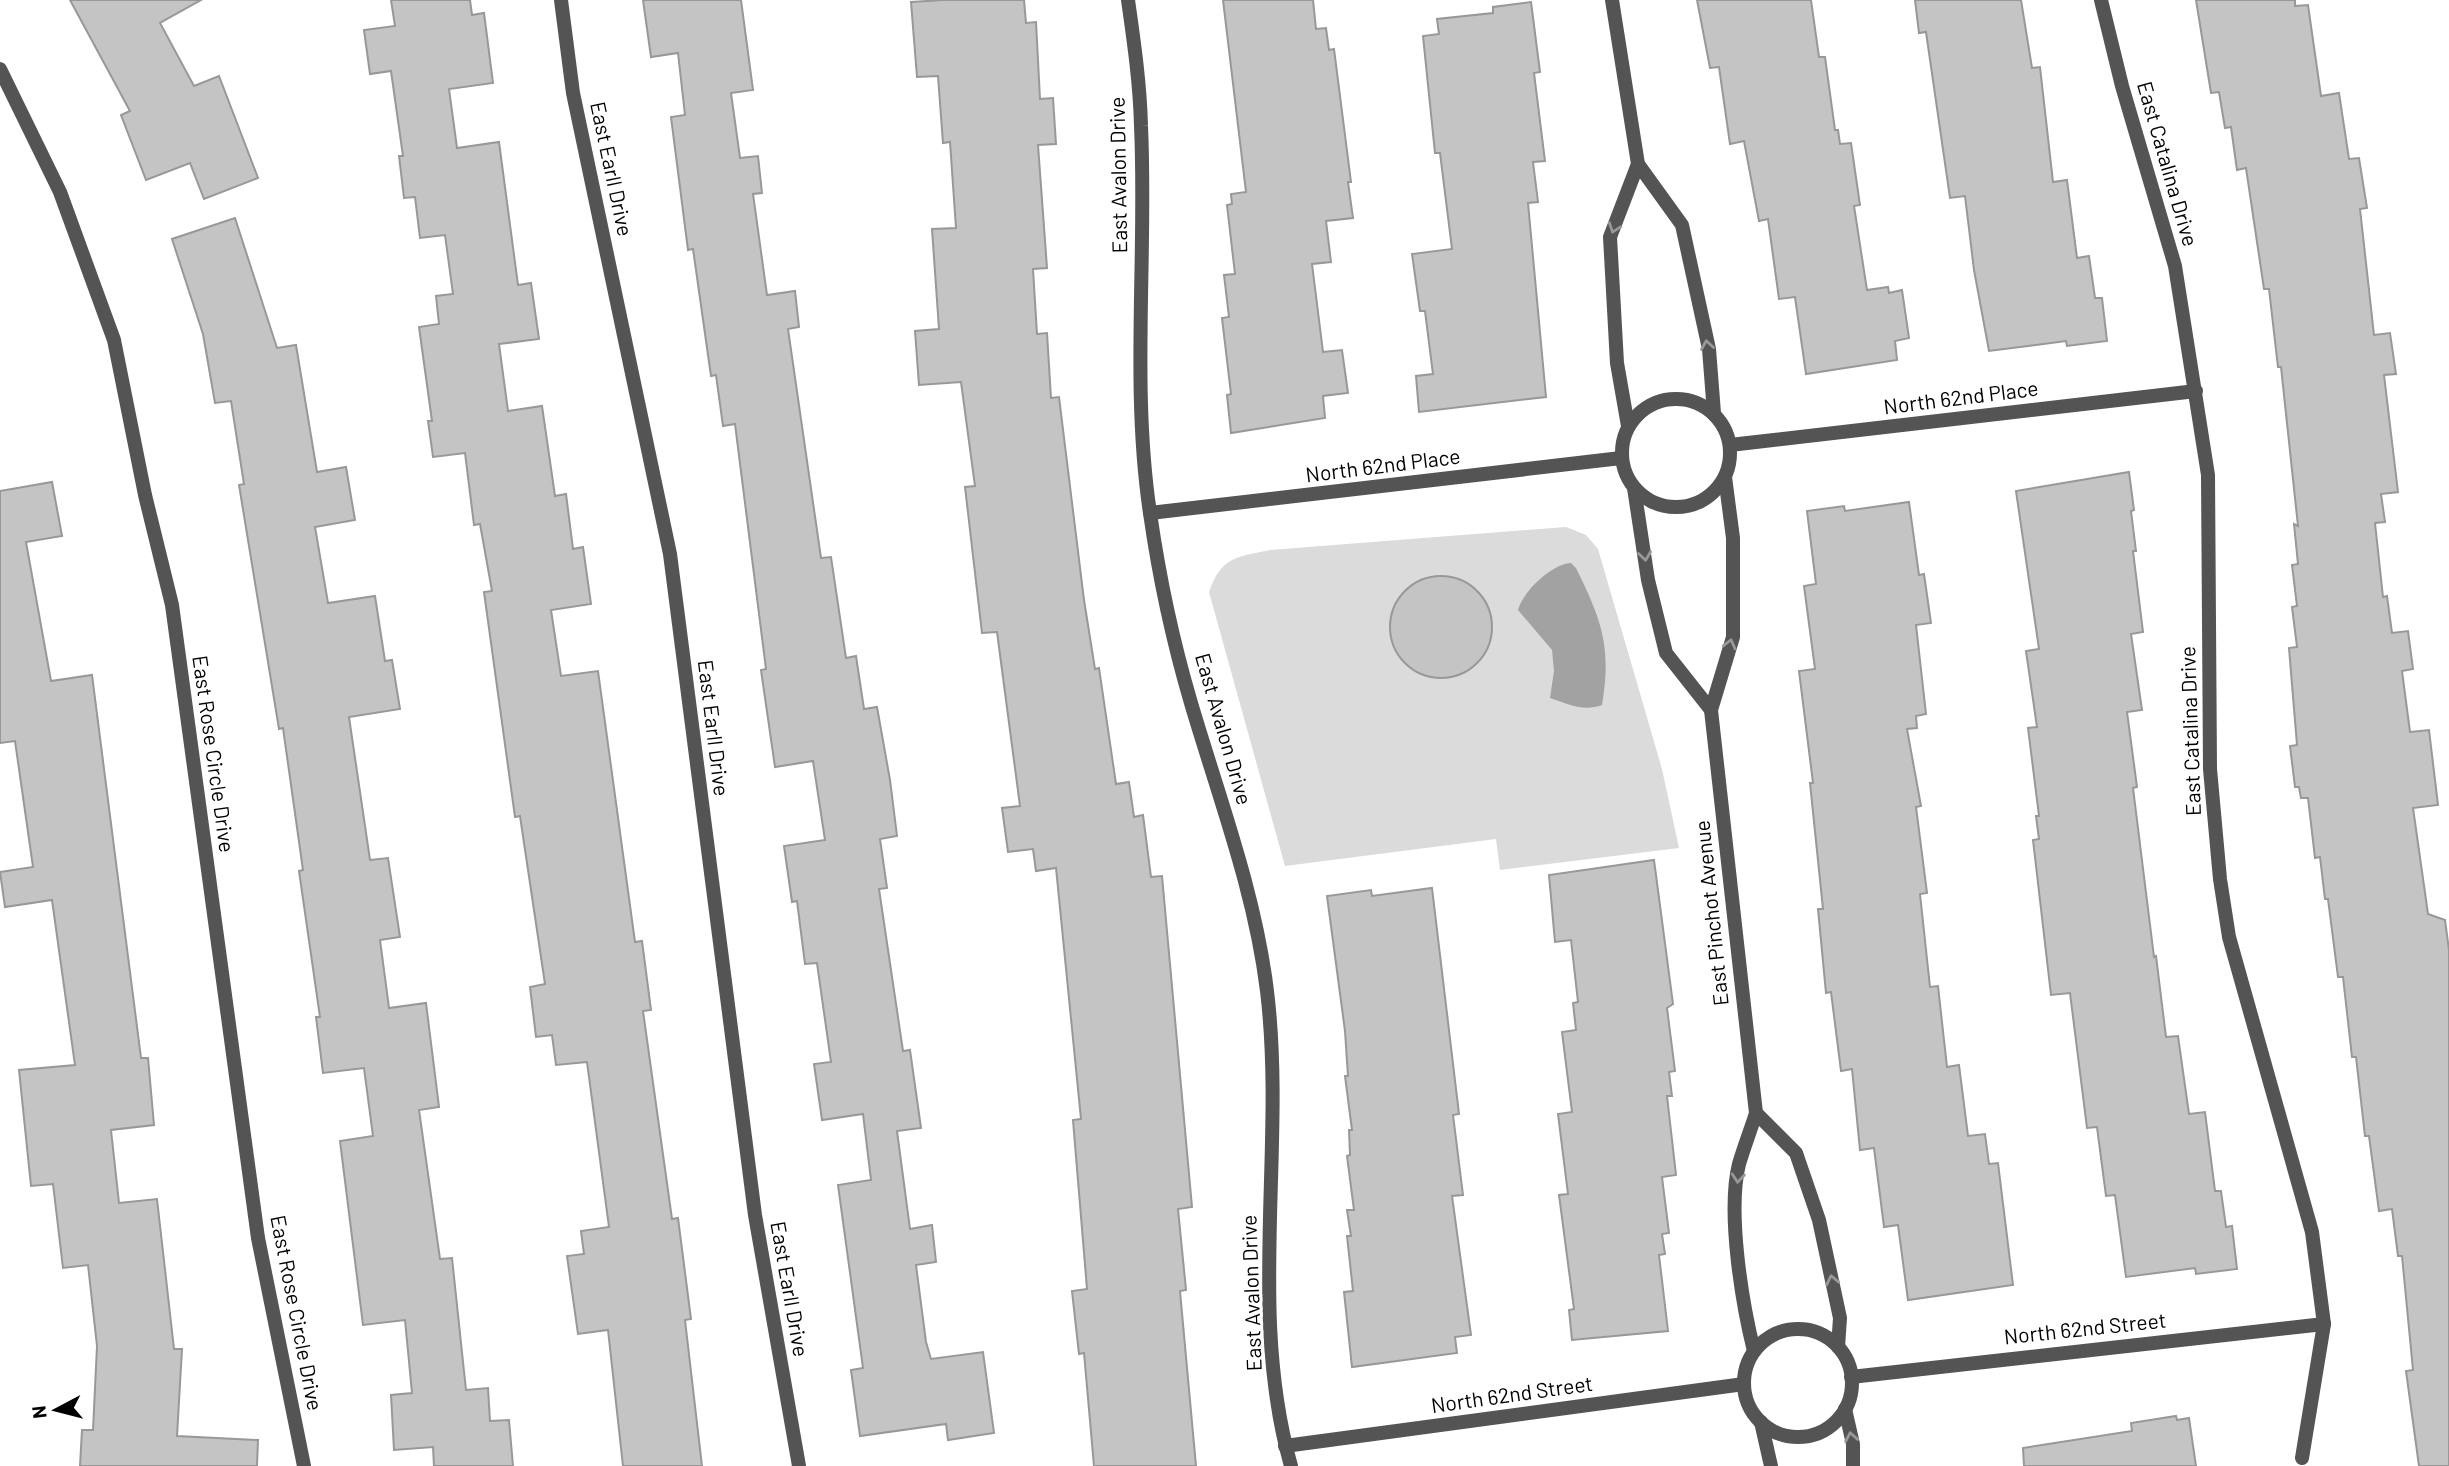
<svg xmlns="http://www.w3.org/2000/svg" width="2449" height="1466" font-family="Barlow,sans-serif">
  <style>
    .green { fill: #dbdbdb }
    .water { fill: #a2a2a2 }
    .building { fill: #c4c4c4; stroke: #989898; stroke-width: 2 }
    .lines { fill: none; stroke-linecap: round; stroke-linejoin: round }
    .minor { stroke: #545454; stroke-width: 14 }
    .oneway { stroke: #989898 }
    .labels { text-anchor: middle; stroke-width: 6; stroke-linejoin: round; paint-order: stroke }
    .street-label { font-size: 21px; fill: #000; stroke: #fff }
  </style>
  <rect width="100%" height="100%" fill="#fff"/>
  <path class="green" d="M1566,527L1586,535L1598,549L1662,769L1679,848L1500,870L1496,839L1285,866L1209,592C1221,557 1236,557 1270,550Z"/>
  <path class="water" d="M1571,563L1576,568C1601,619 1612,646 1602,705C1583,712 1568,704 1550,698L1554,671L1552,650L1518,610C1523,591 1552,564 1571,563Z"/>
  <g class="building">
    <polygon points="70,0 201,0 160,23 194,86 219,76 258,178 204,199 190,163 146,180 121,115 130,111"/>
    <polygon points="391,0 470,0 472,15 484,13 493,83 449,89 457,148 499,142 518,285 531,283 539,339 499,344 508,411 542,406 555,496 566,494 573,549 583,547 591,604 551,610 561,676 598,671 635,942 642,941 651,1010 643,1011 672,1219 678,1218 691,1319 685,1320 702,1466 623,1466 608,1330 578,1334 567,1256 584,1254 581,1231 609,1227 587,1062 556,1065 552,1035 536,1037 530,987 545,984 520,816 515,817 484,592 492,591 480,524 474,525 465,453 433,457 428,421 432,421 419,327 439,324 436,296 453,294 445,235 420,238 415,197 404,198 399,156 403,156 391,71 370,74 364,30 395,26"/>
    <polygon points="643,0 741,0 753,90 731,93 740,158 758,156 762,193 753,194 767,295 795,291 799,327 788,329 821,558 831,557 846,658 856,656 864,709 877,707 890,780 897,836 880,839 887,888 879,889 903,1051 910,1050 921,1128 897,1131 910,1229 932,1225 936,1262 916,1265 926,1342 931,1359 983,1352 994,1433 948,1440 946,1424 860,1436 851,1370 863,1368 838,1185 871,1180 863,1114 822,1120 814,1064 831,1062 817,963 805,964 797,901 792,902 784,846 825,840 813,761 775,767 761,670 766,669 735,424 723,426 716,375 711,376 693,249 688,250 671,117 685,115 678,53 651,57"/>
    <polygon points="943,0 1024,0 1026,23 1036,22 1040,99 1053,98 1056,144 1038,145 1047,268 1033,269 1037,334 1047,333 1051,398 1059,397 1084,600 1095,669 1099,668 1116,784 1129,782 1134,817 1143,815 1151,877 1162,876 1192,1207 1178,1209 1186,1290 1180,1291 1196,1466 1094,1466 1084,1353 1079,1354 1072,1291 1087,1289 1073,1120 1081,1119 1056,868 1036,871 1033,849 1008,852 1002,808 1020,806 997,632 982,633 965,487 975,486 961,382 919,385 915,331 939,329 932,229 956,228 950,142 943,143 938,76 917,77 911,2"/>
    <polygon points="1223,0 1313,0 1316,29 1326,28 1329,50 1334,49 1351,182 1348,182 1353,218 1326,221 1331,262 1312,264 1323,352 1342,350 1348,393 1323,396 1325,418 1231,433 1227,395 1231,394 1222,318 1229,317 1224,275 1235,274 1227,205 1232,204 1231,194 1246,192"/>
    <polygon points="1697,0 1811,0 1819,57 1825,57 1835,130 1838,130 1840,144 1851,143 1860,205 1854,206 1867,290 1888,287 1889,293 1902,290 1909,338 1895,341 1897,360 1806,374 1795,297 1779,299 1768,219 1759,221 1744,141 1730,144 1719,67 1710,68"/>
    <polygon points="1915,0 2021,0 2032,68 2040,67 2053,182 2067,180 2077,258 2089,256 2095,298 2102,298 2107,341 2067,346 2066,341 1989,351 1974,270 1965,196 1950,198 1926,32 1919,33"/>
    <polygon points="2196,0 2295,0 2295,6 2308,5 2321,96 2339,93 2349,159 2359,158 2367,208 2360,209 2374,335 2390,333 2396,374 2384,375 2398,492 2381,494 2385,522 2375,523 2383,597 2387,596 2392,633 2408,631 2413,669 2402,671 2410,732 2429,730 2438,805 2413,808 2428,914 2445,920 2449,950 2449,1466 2419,1466 2406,1371 2413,1370 2402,1256 2398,1256 2392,1209 2379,1211 2369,1136 2365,1136 2356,1057 2352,1057 2343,977 2338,977 2328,899 2325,899 2320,857 2315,858 2308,798 2301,798 2299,787 2295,787 2290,746 2297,745 2289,648 2297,647 2292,607 2297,606 2292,565 2298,564 2294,524 2298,526 2281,367 2278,367 2269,289 2264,289 2246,168 2237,170 2231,127 2225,128 2219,92 2211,93"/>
    <polygon points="1531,2 1540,72 1534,73 1545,161 1533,162 1538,202 1528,203 1546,397 1419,412 1416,376 1433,374 1425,311 1420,311 1412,254 1452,249 1440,153 1435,153 1423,36 1439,34 1437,19 1493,13 1493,7"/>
    <polygon points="235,218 277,348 296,345 317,472 346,467 355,520 315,527 328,603 375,596 385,661 392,660 400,709 349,717 370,860 388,858 400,937 380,940 389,1008 426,1003 439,1107 419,1110 440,1259 452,1258 466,1390 488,1388 490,1421 509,1420 513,1466 434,1466 433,1447 394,1450 391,1395 412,1393 405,1320 363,1325 340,1141 373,1136 364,1068 323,1073 316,1017 320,1017 299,871 303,870 283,728 279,729 239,485 244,484 231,401 215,403 203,334 172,239"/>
    <polygon points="2129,472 2134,510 2131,511 2136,551 2133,551 2143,632 2131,634 2142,710 2127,712 2137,787 2133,788 2154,957 2156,956 2166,1037 2178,1036 2189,1114 2205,1112 2215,1191 2221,1191 2226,1227 2232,1226 2237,1269 2196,1274 2195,1268 2126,1277 2115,1195 2106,1196 2097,1127 2087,1128 2070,993 2051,995 2033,840 2039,839 2036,816 2039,816 2028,728 2037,727 2026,651 2039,649 2016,491"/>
    <polygon points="52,482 62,536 26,542 51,681 92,675 141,1058 148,1058 154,1125 111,1130 119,1203 157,1199 174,1349 182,1349 177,1436 258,1440 257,1466 80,1466 82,1430 93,1430 97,1346 88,1265 63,1268 53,1184 31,1186 19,1070 75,1065 52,900 5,907 0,872 33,867 15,741 0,743 0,491"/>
    <polygon points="1909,502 1919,575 1924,574 1931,623 1916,625 1926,714 1916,716 1917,728 1907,729 1921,806 1916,807 1927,893 1920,894 1930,987 1938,986 1947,1067 1959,1065 1968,1136 1985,1134 1989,1164 1998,1163 2013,1285 1908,1300 1898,1225 1884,1227 1874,1148 1860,1150 1852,1069 1841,1071 1831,992 1826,993 1818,909 1823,909 1810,783 1813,783 1799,671 1815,669 1804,586 1816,584 1807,511 1844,506 1845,511"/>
    <circle cx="1441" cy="627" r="51"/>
    <polygon points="1654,860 1673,1004 1667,1008 1675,1071 1669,1072 1672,1096 1667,1096 1676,1175 1662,1177 1669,1233 1662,1234 1665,1254 1659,1255 1668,1331 1572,1340 1569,1310 1574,1309 1559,1195 1568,1194 1558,1114 1572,1112 1562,1032 1576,1030 1573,1003 1578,1002 1571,940 1555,942 1549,875"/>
    <polygon points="1432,888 1459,1114 1453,1115 1463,1195 1452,1196 1471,1335 1455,1337 1457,1353 1352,1367 1344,1292 1353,1291 1347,1236 1351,1236 1347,1210 1354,1210 1347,1156 1350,1155 1349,1130 1352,1130 1345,1076 1348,1076 1345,1031 1327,896 1371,890 1372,896"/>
    <polygon points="2176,1416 2177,1420 2189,1418 2196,1466 2024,1466 2023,1448 2132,1431 2131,1423"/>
  </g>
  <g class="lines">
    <g class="minor">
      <polyline points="561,0 573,93 670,554 755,1215 799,1466"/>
      <path d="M1128,0C1134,42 1140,84 1141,126C1147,255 1131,386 1150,513C1159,576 1173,642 1191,703C1219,798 1255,892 1267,991C1286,1148 1247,1311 1291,1466"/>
      <polyline points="1612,0 1638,164 1682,225 1709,349 1714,413"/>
      <polyline points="2101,0 2122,86 2175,266 2208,475 2210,769 2220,879 2229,937 2312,1232 2324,1324 2302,1458"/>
      <polyline points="0,69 60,192 114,340 145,495 172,605 258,1238 304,1466"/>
      <circle cx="1676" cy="453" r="54"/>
      <polyline points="1628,426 1617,363 1610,237 1638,164"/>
      <polyline points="1730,445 2196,391"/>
      <path d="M1725,477L1733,538V637L1711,710L1756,1113C1751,1129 1744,1147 1739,1164C1727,1212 1742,1303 1754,1351"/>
      <polyline points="1634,488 1648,580 1666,653 1711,710"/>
      <polyline points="1150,513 1621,458"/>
      <polyline points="1756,1113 1796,1153 1819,1220 1840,1318 1838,1347"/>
      <circle cx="1798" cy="1383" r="54"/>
      <polyline points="1851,1377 2324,1324"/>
      <polyline points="1845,1409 1853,1444 1853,1466"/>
      <polyline points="1761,1422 1771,1466"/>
      <polyline points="1285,1446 1744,1384"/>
    </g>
  </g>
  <defs><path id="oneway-chevron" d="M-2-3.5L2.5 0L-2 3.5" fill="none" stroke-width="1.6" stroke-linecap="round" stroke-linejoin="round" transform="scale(1.75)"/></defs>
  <g class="oneway">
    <use href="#oneway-chevron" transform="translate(1614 228) rotate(109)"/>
    <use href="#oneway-chevron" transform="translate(1707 345) rotate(-99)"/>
    <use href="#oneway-chevron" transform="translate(1645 556) rotate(82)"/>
    <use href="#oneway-chevron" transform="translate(1730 644) rotate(-76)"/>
    <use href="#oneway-chevron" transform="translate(1738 1178) rotate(95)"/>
    <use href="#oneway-chevron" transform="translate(1832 1280) rotate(-102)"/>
    <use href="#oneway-chevron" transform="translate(1851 1437) rotate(-100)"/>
  </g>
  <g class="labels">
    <g class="street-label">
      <text transform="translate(2167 164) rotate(74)" y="7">East Catalina Drive</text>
      <text transform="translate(611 169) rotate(78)" y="7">East Earll Drive</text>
      <text transform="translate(1119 175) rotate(-91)" y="7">East Avalon Drive</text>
      <text transform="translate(1961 398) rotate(-7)" y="7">North 62nd Place</text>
      <text transform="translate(1383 466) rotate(-7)" y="7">North 62nd Place</text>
      <text transform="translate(713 728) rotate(83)" y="7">East Earll Drive</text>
      <text transform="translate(1223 729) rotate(74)" y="7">East Avalon Drive</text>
      <text transform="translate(2191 731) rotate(-92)" y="7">East Catalina Drive</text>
      <text transform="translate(213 754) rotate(82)" y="7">East Rose Circle Drive</text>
      <text transform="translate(1712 913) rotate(-96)" y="7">East Pinchot Avenue</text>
      <text transform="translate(789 1289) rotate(80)" y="7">East Earll Drive</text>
      <text transform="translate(1252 1293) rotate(-92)" y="7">East Avalon Drive</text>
      <text transform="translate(296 1313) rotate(79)" y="7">East Rose Circle Drive</text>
      <text transform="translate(2085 1329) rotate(-6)" y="7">North 62nd Street</text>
      <text transform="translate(1512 1395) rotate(-8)" y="7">North 62nd Street</text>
    </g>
  </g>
  <g transform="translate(56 1410) rotate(263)" stroke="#ffffff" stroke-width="5" paint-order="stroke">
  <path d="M0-5L12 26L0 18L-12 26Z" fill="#000000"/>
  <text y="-10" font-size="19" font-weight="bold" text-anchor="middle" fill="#000000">N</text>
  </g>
</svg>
